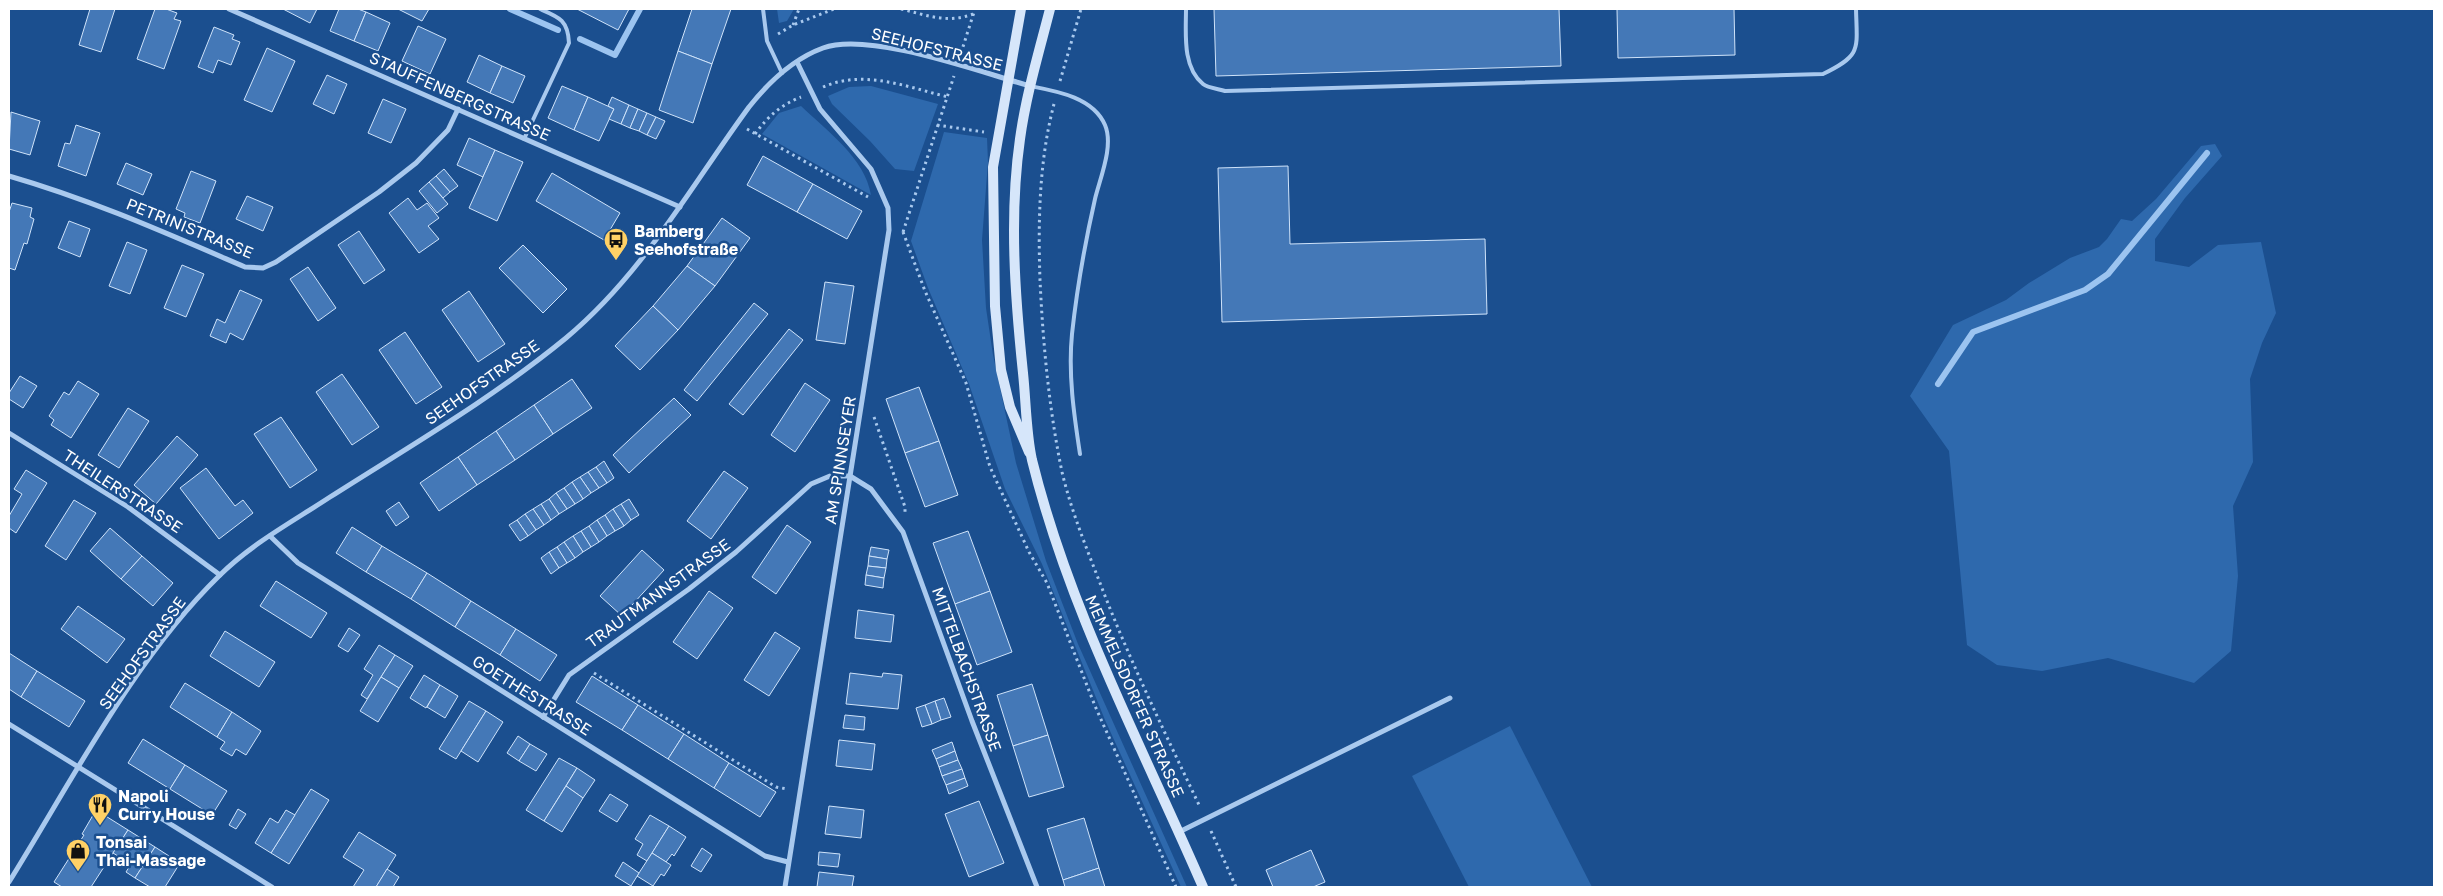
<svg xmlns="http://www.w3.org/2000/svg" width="2443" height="896" font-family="'Golos Text',sans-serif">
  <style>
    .green { fill: #2e69ad }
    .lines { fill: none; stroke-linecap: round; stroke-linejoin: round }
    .stream { stroke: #9cc4f0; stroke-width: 6 }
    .building { fill: #4478b7; stroke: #cfe3fa }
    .path { stroke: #a9c9ee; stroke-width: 3; stroke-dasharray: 2.5 4; stroke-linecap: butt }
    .service { stroke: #a9c9ee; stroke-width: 4 }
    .minor { stroke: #a9c9ee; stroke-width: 5 }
    .secondary { stroke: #d6e6fa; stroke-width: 10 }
    .labels { text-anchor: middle; stroke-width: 5; stroke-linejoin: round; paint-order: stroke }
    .street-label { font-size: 16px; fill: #fff; stroke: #1b4f8f }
    .poi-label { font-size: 16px; font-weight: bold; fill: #fff; stroke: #1b4f8f; text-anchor: start }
  </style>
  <rect width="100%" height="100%" fill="#1b4f8f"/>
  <g class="green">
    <polygon points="777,9 794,9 787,21 779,23"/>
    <polygon points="871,86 938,104 914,171 895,169 870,141 832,104 828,96 849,87"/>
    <path d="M801,106C827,131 865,158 871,195L762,134L779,113Z"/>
    <polygon points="944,132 987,138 988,162 982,240 986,308 993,355 1016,463 1046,561 1078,644 1187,887 1181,887 1105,720 1042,564 1005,489 969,384 928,288 911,241"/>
    <polygon points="2215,144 2222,156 2185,198 2155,239 2155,261 2189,267 2218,245 2261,242 2276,313 2262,343 2250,379 2253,462 2233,506 2238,576 2231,651 2194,683 2108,658 2042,671 1997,665 1967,645 1949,451 1910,396 1953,325 2006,300 2029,283 2070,258 2099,247 2107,239 2121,219 2132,221 2156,199 2201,146"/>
    <polygon points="1510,726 1592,887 1469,887 1412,776"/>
  </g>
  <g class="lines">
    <g class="stream">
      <polyline points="510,9 558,30"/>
      <polyline points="580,39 615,55 640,9"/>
      <polyline points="1938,384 1973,332 2085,290 2108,274 2207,153"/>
    </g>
  </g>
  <g class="building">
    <polygon points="90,9 115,9 101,52 79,45"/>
    <polygon points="155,9 166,9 177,13 174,19 181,21 164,69 137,59"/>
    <polygon points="283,9 317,9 310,23"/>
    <polygon points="339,9 358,9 366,12 354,41 330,31"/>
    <polygon points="398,9 429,9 422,21"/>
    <polygon points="577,9 629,9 618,30"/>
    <polygon points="692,9 731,9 712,64 678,51"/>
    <polygon points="1214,9 1559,9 1561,66 1216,76"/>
    <polygon points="1617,9 1734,9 1735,55 1618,58"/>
    <polygon points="366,12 390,23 378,51 354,41"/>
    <polygon points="418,26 446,39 430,74 402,61"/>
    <polygon points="214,27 234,35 232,39 240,42 231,65 218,60 213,73 198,67"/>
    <polygon points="267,48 295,61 272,112 244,100"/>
    <polygon points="678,51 712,64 693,123 659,110"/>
    <polygon points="479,55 502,66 490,93 467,82"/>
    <polygon points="502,66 525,76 513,103 490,93"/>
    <polygon points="327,75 347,84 334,114 313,104"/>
    <polygon points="562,86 588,97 574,130 548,118"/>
    <polygon points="588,97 614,109 599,141 574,130"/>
    <polygon points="612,97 629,105 621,124 609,119 614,109 608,106"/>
    <polygon points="383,99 406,109 391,143 368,133"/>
    <polygon points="629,105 638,109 630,128 621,124"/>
    <polygon points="638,109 647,113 639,131 630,128"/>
    <polygon points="11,112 40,121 30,155 9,149"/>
    <polygon points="647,113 656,117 647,135 639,131"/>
    <polygon points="656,117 665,121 656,139 647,135"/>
    <polygon points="76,125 100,133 86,176 58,166 65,143 70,144"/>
    <polygon points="469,138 495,150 483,177 457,165"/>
    <polygon points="495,150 523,162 497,221 469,208"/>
    <polygon points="763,156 813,184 797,212 747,185"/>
    <polygon points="126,163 152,174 143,195 117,184"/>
    <polygon points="1288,166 1290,244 1485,239 1487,314 1222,322 1218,168"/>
    <polygon points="444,169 458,186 450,192 436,176"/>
    <polygon points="191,171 216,181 200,223 184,217 185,213 176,209"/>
    <polygon points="552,173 620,213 604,240 536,201"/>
    <polygon points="436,176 450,192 443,198 429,182"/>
    <polygon points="429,182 448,204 437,213 419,191"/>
    <polygon points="813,184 862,211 847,239 797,212"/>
    <polygon points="247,196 273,207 263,231 236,219"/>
    <polygon points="408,198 417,210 427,203 439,218 428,226 439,239 419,253 389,213"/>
    <polygon points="12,203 32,208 30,217 34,219 27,244 24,243 15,270 9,268 9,212"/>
    <polygon points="722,218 750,238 715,286 687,266"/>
    <polygon points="69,221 90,229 80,257 58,248"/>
    <polygon points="359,231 385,270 364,284 338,245"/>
    <polygon points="127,242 147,250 130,294 109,286"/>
    <polygon points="523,245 567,289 543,313 499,268"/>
    <polygon points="182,265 204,274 186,317 164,308"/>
    <polygon points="687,266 715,286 678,330 653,306"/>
    <polygon points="308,267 336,308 318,321 290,279"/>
    <polygon points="825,282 854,286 845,344 816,340"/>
    <polygon points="240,290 262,300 243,340 230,333 226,343 210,336 217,319 225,323"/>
    <polygon points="469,291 505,344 478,362 442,310"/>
    <polygon points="754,303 768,314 697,401 684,390"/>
    <polygon points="653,306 678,330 640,370 615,346"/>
    <polygon points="789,329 803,340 743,415 729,404"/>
    <polygon points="405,332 442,387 416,404 379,350"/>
    <polygon points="342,374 379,427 352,445 316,392"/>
    <polygon points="20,376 37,386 23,408 9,399 9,393"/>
    <polygon points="572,379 592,408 553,434 534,405"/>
    <polygon points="78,381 99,394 71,438 51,425 54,420 49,416 64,392 69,395"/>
    <polygon points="805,383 830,400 795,452 771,435"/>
    <polygon points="919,387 939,441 905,453 886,399"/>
    <polygon points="674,398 691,415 629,473 613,455"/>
    <polygon points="534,405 553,434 515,460 496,431"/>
    <polygon points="128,408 149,421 119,468 98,455"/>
    <polygon points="281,417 317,470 290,488 254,434"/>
    <polygon points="496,431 515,460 477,485 458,457"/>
    <polygon points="177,436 198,455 156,504 134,485"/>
    <polygon points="939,441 958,495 925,507 905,453"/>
    <polygon points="458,457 477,485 439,511 420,483"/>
    <polygon points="604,461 614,478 607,483 596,467"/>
    <polygon points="596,467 607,483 599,488 588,472"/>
    <polygon points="206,468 235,506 243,500 253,513 219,539 180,488"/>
    <polygon points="26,470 47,483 16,533 9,528 9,516 22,494 14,489"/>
    <polygon points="724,471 748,488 711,539 687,521"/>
    <polygon points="588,472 599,488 591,493 580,477"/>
    <polygon points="580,477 591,493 583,499 572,482"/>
    <polygon points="572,482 583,499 575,504 564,488"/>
    <polygon points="564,488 575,504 567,509 556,493"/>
    <polygon points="556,493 567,509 559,514 549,499"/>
    <polygon points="549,499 559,514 551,520 541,504"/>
    <polygon points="629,499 639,515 631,520 621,504"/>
    <polygon points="74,500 96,513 66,560 45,546"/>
    <polygon points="399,502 409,517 396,526 386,511"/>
    <polygon points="541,504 551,520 544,525 533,509"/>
    <polygon points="621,504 631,520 624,526 613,509"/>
    <polygon points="533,509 544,525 536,530 525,514"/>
    <polygon points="613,509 624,526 615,531 605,515"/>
    <polygon points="525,514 536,530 528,536 517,520"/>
    <polygon points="605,515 615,531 607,536 597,520"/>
    <polygon points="517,520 528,536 520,541 509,525"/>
    <polygon points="597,520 607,536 599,542 589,526"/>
    <polygon points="787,525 811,542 776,594 752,577"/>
    <polygon points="589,526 599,542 591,547 581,531"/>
    <polygon points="352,527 382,546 366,572 336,553"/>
    <polygon points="110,528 142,556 121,579 90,551"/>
    <polygon points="581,531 591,547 583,552 573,536"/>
    <polygon points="968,531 990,591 955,604 933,543"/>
    <polygon points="573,536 583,552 575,558 564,542"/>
    <polygon points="564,542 575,558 567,563 557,547"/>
    <polygon points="382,546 427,573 411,599 366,572"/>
    <polygon points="557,547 567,563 559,568 549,552"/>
    <polygon points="871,547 889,550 887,559 869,556"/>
    <polygon points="642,550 664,570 622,616 600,596"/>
    <polygon points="549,552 559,568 551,574 541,558"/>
    <polygon points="142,556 173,583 153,606 121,579"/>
    <polygon points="869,556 887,559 886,568 868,566"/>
    <polygon points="868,566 886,568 884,578 866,575"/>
    <polygon points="427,573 471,601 455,627 411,599"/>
    <polygon points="866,575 884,578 883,588 865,585"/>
    <polygon points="276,581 327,613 311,638 260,606"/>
    <polygon points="709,591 733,608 697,659 673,642"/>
    <polygon points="990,591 1012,652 977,665 955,604"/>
    <polygon points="471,601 516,629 500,655 455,627"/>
    <polygon points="78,606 125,639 107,663 61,629"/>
    <polygon points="858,610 894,615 891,642 855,638"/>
    <polygon points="349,628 360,635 348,652 338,646"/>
    <polygon points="516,629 557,655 540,681 500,655"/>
    <polygon points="225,631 275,662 259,687 210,656"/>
    <polygon points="775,632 800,648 769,696 744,680"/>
    <polygon points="379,645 395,655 367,699 361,695 373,675 364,669"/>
    <polygon points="9,653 37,671 21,697 9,689"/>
    <polygon points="395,655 413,666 399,688 381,677"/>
    <polygon points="37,671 85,701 69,727 21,697"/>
    <polygon points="850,673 882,677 883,673 902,675 898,709 846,704"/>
    <polygon points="424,675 440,685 426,708 410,698"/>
    <polygon points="592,676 638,705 622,730 576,702"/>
    <polygon points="381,677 399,688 378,722 360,711"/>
    <polygon points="185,683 232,712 217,737 170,707"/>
    <polygon points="1032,684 1048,735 1013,746 997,695"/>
    <polygon points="440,685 458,696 445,718 427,707"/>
    <polygon points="944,698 951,717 941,720 935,701"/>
    <polygon points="469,701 486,711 456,759 439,749"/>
    <polygon points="935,701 941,720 932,724 925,705"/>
    <polygon points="638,705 684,734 668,759 622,730"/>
    <polygon points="925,705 932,724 922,727 916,708"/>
    <polygon points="486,711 503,722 478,762 461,751"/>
    <polygon points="232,712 261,731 246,755 236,749 232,756 220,749 225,742 217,737"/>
    <polygon points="845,715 865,717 864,730 843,728"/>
    <polygon points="684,734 729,763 714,788 668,759"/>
    <polygon points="1048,735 1064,787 1029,797 1013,746"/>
    <polygon points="518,736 530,744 519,761 507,753"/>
    <polygon points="143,739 185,765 170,789 128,763"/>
    <polygon points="839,740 875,744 872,770 836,766"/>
    <polygon points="952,742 955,751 936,759 932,750"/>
    <polygon points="530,744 547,754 536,771 519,761"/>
    <polygon points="955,751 958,760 939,767 936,759"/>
    <polygon points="559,758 577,768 544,821 526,810"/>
    <polygon points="958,760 962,769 942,776 939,767"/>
    <polygon points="729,763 776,792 760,817 714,788"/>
    <polygon points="185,765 227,791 212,815 170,789"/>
    <polygon points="577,768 595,780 583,798 566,786"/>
    <polygon points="962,769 965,778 946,785 942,776"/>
    <polygon points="965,778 968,786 949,794 946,785"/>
    <polygon points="566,786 583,798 562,832 544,821"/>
    <polygon points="311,789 329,800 289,864 271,853"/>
    <polygon points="610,794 628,805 617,822 599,811"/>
    <polygon points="979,801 1004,863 969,877 945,814"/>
    <polygon points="829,806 864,810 861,838 825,834"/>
    <polygon points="238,809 246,814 236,829 229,825"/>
    <polygon points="96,810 128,830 91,887 62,887 54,882 84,835 82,834"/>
    <polygon points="286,810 295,815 271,853 255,843 270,818 278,823"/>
    <polygon points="650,815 669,826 647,861 637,855 643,844 635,839"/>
    <polygon points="1084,818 1099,868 1063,880 1047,829"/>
    <polygon points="669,826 686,837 674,856 672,854 666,862 652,853"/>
    <polygon points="128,830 155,847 135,878 126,872 131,864 113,853"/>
    <polygon points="359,832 396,855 376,887 353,887 364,870 343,857"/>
    <polygon points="155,847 180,863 165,887 150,887 135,878"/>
    <polygon points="702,848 712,855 701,872 691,866"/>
    <polygon points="1311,850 1325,882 1313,887 1273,887 1266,870"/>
    <polygon points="819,852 840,854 838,867 818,865"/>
    <polygon points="652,853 671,865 664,876 661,874 653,886 637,876"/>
    <polygon points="623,862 639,873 631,886 615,876"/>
    <polygon points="1099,868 1105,887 1065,887 1063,880"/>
    <polygon points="387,869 399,877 393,887 376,887"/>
    <polygon points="819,872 854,876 852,887 817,887"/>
  </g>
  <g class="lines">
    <g class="path">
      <path d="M901,9C926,15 948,24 973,14"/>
      <polyline points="793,25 799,9"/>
      <polyline points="778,34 793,25 834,9"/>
      <polyline points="961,53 975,9"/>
      <polyline points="1060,81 1081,9"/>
      <path d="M823,87C864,69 907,87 948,97"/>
      <path d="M1054,104C1039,161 1038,222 1040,280C1043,344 1049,409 1062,472C1071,510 1086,547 1100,583C1129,659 1165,733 1200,807"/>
      <polyline points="937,125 984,132"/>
      <polyline points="747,129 868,197"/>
      <path d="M755,134C768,116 781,105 801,97"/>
      <polyline points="903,232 925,291 966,383 990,467 1029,552 1047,583 1095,706 1176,887"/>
      <polyline points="903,232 954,76"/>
      <polyline points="874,417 905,507 905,513"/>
      <polyline points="594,673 776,787 787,789"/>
      <polyline points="1211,831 1236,887"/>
    </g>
    <g class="service">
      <polyline points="763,9 767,41 782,73"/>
      <path d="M1186,9C1186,33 1182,67 1203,84C1208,88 1219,89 1225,91L1823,74C1862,55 1857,50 1856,9"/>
      <path d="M1030,86C1056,91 1093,97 1105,125C1114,146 1100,178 1095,199C1085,243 1077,288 1072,334C1068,374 1074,415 1080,454"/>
      <path d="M524,139L569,43C568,20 559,17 540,9"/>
    </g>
    <g class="minor">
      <polyline points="229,9 680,207"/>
      <path d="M9,176C92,200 166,233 245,267L263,268L276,262L379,192L416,163L448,130L458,109"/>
      <polyline points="9,433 128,507 220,575"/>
      <polyline points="270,536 298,563 765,856 788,862"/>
      <polyline points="543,717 569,675 689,589 736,552 811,484 830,476 850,476 871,489 903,532 972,721 1037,887"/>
      <polyline points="9,724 272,887"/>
      <polyline points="1179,832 1450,698"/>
      <path d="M9,882C72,781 133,660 219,576C251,544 292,522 330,497C410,446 493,398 566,338C643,274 691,186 749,107C768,83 793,59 823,48C869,31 980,72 1030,86"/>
      <polyline points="785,887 889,230 888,208 871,169 820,109 797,62"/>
    </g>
    <g class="secondary">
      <polyline points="1021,9 993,167 995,306 1001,370 1010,407 1029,452"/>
      <path d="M1050,9C1039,52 1026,95 1020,139C1009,216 1015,296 1023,373C1026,401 1026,433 1032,460C1069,610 1142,746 1203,887"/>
    </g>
  </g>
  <defs>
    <symbol id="bus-pin" viewBox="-11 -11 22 30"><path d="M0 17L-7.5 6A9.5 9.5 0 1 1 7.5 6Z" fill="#ffd166" stroke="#1b4f8f"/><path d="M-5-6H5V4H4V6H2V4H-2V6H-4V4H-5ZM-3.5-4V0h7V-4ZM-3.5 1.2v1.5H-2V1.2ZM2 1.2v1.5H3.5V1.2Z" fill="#111"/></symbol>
    <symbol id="restaurant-pin" viewBox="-11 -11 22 30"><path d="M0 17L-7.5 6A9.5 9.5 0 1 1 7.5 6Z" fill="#ffd166" stroke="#1b4f8f"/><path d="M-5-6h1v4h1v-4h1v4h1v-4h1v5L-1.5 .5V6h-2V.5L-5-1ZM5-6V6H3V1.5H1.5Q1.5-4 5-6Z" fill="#111"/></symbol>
    <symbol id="shop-pin" viewBox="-11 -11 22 30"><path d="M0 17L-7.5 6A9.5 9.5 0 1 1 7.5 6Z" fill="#ffd166" stroke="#1b4f8f"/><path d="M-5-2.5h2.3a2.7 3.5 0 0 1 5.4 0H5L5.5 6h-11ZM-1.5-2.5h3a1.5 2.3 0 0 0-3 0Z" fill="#111"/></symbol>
  </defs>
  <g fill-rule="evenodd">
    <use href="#bus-pin" x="602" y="226" width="28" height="38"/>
    <use href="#restaurant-pin" x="86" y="791" width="28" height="38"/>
    <use href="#shop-pin" x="64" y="837" width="28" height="38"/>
  </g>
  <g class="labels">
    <g class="street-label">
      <text transform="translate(937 49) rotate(14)" y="6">SEEHOFSTRASSE</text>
      <text transform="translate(460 96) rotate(24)" y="6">STAUFFENBERGSTRASSE</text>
      <text transform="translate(190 228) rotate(22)" y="6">PETRINISTRASSE</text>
      <text transform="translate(482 382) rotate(-35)" y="6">SEEHOFSTRASSE</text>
      <text transform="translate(840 460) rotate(-81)" y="6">AM SPINNSEYER</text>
      <text transform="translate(123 491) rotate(33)" y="6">THEILERSTRASSE</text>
      <text transform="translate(658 593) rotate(-36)" y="6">TRAUTMANNSTRASSE</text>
      <text transform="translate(142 653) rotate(-54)" y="6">SEEHOFSTRASSE</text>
      <text transform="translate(967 669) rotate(70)" y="6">MITTELBACHSTRASSE</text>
      <text transform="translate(532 695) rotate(32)" y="6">GOETHESTRASSE</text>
      <text transform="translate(1135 696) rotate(66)" y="6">MEMMELSDORFER STRASSE</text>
    </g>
    <g class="poi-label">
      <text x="634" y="237">Bamberg<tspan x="634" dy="18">Seehofstraße</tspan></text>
      <text x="118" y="802">Napoli<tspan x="118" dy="18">Curry House</tspan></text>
      <text x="96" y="848">Tonsai<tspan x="96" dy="18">Thai-Massage</tspan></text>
    </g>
  </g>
  <rect width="2443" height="896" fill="none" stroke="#ffffff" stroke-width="20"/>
</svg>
